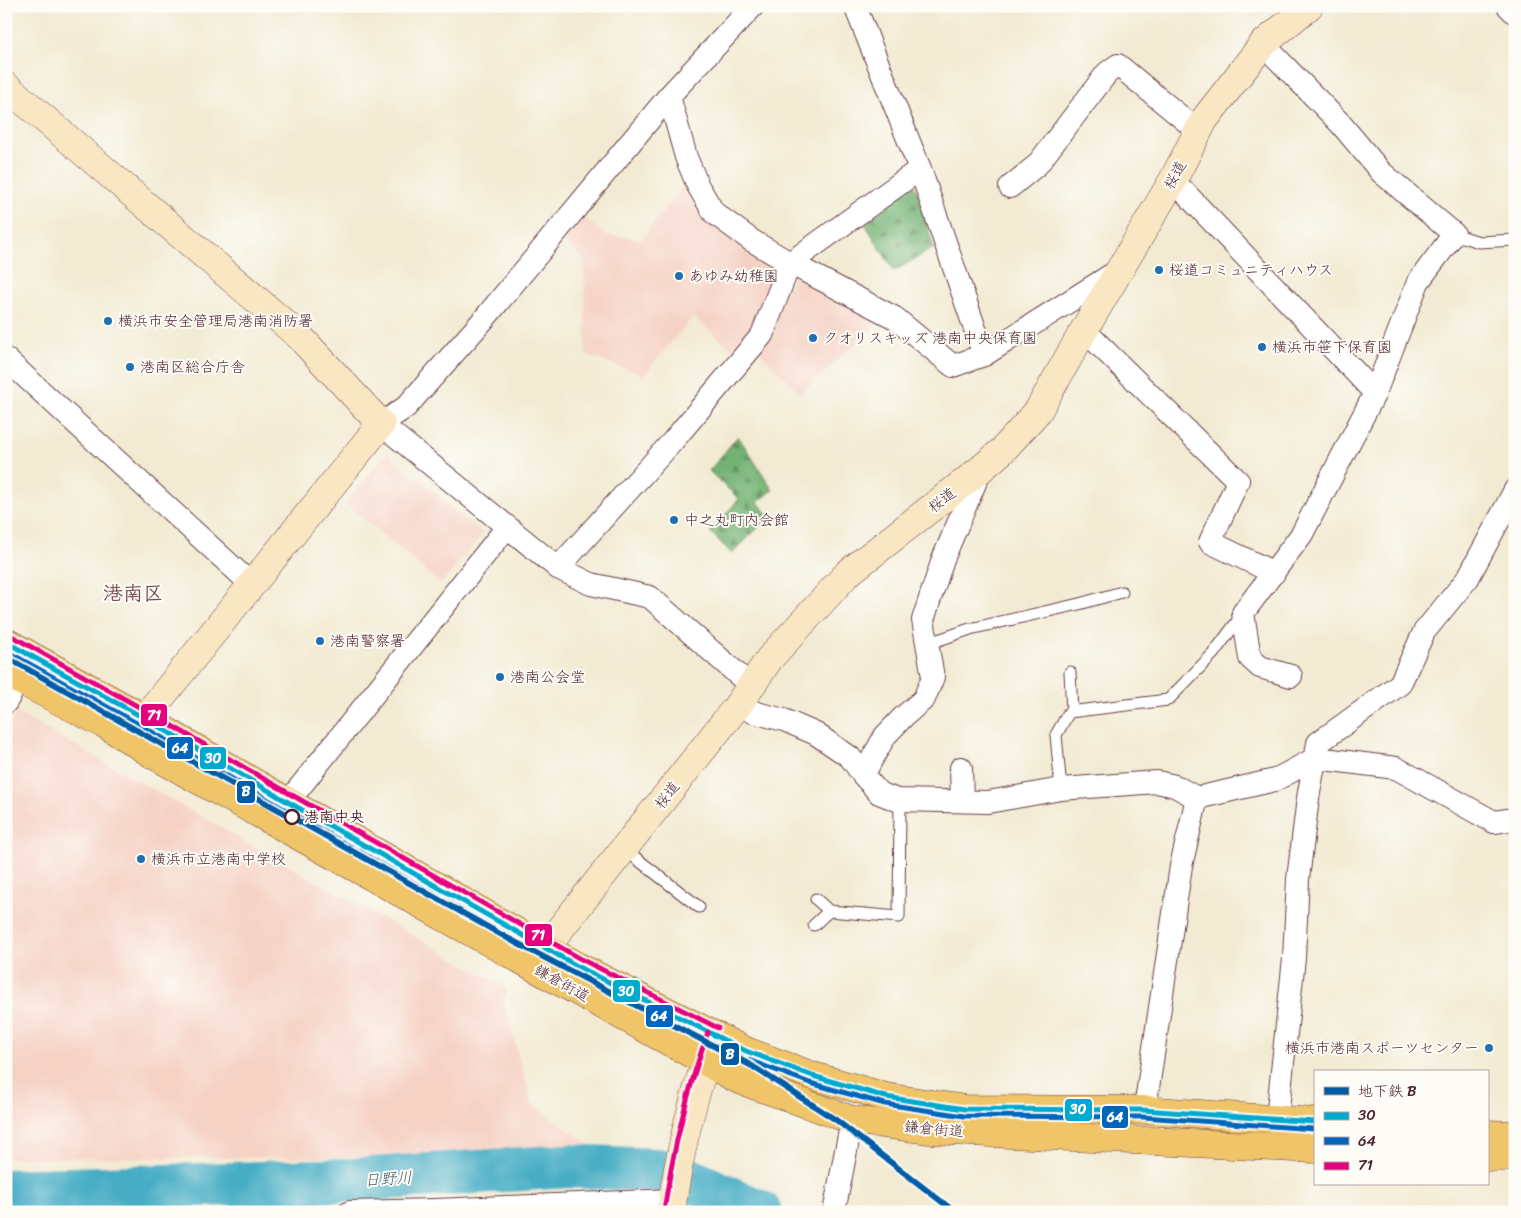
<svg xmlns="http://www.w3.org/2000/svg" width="1521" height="1218" font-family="Sriracha,'Klee One',sans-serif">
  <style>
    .built { fill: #f6d2c5 }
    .forest { fill: url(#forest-firs); stroke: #5e684f }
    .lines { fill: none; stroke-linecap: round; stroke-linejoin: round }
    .river { stroke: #46adc5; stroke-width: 44 }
    .lane-casing { stroke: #633d44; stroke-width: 13 }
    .street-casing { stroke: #633d44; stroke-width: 24 }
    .secondary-casing { stroke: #633d44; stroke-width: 29 }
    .primary-casing { stroke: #633d44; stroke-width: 29 }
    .lane { stroke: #fff; stroke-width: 11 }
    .street { stroke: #fff; stroke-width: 22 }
    .secondary { stroke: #f9e7c3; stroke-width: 28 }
    .primary { stroke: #f0c469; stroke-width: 28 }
    .bus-1-casing { stroke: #fdfcf7; stroke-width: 9 }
    .bus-2-casing { stroke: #fdfcf7; stroke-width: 9 }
    .bus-3-casing { stroke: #fdfcf7; stroke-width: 9 }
    .bus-1 { stroke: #00a9ce; stroke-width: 5 }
    .bus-2 { stroke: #0065bd; stroke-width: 5 }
    .bus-3 { stroke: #e5007d; stroke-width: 5 }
    .metro-1-casing { stroke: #fdfcf7; stroke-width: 10 }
    .metro-1 { stroke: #005ba5; stroke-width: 6 }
    .poi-dot { fill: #1f6fb2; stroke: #fdfcf7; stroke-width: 2 }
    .stop-dot { fill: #fdfcf7; stroke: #4a1f2b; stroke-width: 2.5 }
    .labels { text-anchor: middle; stroke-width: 4; stroke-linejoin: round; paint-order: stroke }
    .street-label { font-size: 15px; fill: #4a1f2b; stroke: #fdfcf7 }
    .poi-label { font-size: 15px; fill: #4a1f2b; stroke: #fdfcf7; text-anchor: start }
    .stop-label { font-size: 15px; font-weight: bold; fill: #4a1f2b; stroke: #fdfcf7; text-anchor: start }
    .water-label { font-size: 16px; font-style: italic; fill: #485869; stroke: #fdfcf7 }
    .district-label { font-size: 20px; font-weight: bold; fill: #794c4d; stroke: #fdfcf7 }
    .line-badge { stroke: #fdfcf7; stroke-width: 2 }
    .badge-label { font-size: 14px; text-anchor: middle; font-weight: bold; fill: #fff }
  </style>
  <defs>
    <pattern id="forest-firs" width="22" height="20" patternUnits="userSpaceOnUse" patternTransform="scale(1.25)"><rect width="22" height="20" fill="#73b273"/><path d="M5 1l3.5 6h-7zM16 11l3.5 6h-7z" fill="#60905f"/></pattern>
  </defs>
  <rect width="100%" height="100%" fill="#fdfcf7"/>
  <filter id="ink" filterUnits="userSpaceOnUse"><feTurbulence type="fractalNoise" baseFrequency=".02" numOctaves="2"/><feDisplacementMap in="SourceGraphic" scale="10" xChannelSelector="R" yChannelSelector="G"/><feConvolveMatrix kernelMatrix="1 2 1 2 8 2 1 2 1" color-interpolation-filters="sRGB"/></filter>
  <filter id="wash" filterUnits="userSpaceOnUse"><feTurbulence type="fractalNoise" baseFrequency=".0096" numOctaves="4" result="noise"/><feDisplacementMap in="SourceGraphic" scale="20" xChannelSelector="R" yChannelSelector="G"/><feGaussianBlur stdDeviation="1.12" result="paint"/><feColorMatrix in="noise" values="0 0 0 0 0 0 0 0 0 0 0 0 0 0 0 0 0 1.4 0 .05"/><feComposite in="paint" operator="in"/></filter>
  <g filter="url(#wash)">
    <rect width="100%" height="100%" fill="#f2ead2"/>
    <g class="built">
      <polygon points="687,180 778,265 751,332 736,352 693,317 644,375 586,355 584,261 563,238 582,216 606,235 642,239"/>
      <polygon points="794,276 878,322 800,394 756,348"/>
      <polygon points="387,453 483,534 441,584 345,503"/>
      <polygon points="17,713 508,989 503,1000 532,1104 586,1142 586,1157 6,1158 6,728"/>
    </g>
    <g class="forest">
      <polygon points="912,186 915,186 934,248 894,271 865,224"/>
      <polygon points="738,436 773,490 758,502 769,517 732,554 710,532 739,499 709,471"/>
    </g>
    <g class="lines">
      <polyline class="river" points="6,1191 355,1180 568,1166 657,1170 688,1179 760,1212"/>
    </g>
  </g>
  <g filter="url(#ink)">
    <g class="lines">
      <defs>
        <g id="lane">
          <polyline points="1454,234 1479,242 1515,240"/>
          <polyline points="927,644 970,629 1079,604 1122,592"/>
          <polyline points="1070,672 1072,711"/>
          <polyline points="1061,789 1056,735 1069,712 1168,700 1213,654 1242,615"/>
          <polyline points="624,849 699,907"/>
          <polyline points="816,899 829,911 899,917 900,800"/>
          <polyline points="814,925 829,911"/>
        </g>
        <g id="street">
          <polyline points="855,6 920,169 984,355"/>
          <polyline points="1508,6 1515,13"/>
          <polyline points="1263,44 1340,123 1381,172 1454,234 1418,282 1375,393 1302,534 1243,613 1250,658 1260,667 1291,676"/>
          <polyline points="669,96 686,157 698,186 714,213 751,240 790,263 895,318 953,366 984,355 1119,270"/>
          <polyline points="1173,180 1375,393"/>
          <polyline points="1010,187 1037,165 1107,73 1118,65 1198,131"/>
          <polyline points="1084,330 1238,481 1210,542 1274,573"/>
          <polyline points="6,359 251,584"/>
          <polyline points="558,568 672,442 762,335 790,263 920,169"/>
          <polyline points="751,686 650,597 591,584 558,568 381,424 406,407 485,318 669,96 753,6"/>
          <polyline points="6,702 19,679"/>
          <polyline points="738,705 753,712 784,720 816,734 850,757 863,775 879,793 897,800 988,802 1061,789 1157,782 1175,786 1197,798 1275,780 1316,758 1396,768 1494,822 1515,819"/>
          <polyline points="961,768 962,801"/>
          <polyline points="863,775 885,736 903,717 924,699 933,677 923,620 943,559 981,469"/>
          <polyline points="288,802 507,527"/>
          <polyline points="1143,1110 1147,1095 1181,866 1197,798"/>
          <polyline points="1277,1119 1294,958 1298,879 1308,798 1318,743 1400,684 1424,632 1468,578 1515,490"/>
          <polyline points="350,1212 436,1210 672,1200"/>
          <polyline points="834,1212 852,1120"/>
        </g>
        <g id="secondary">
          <polyline points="6,86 298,335 381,424 130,736"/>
          <polyline points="534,967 560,929 738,705 770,658 848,573 981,469 1003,450 1038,411 1084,330 1173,180 1204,120 1263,44 1309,6"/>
          <path d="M671,1212C679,1153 693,1095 714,1039"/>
        </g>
        <g id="primary">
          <polyline points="6,642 144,718 288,802 577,966 746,1051 813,1076 886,1097 965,1109 1143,1110 1315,1122"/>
          <polyline points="6,673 106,725 152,754 566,985 737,1079 852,1120 930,1130 1315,1149"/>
          <polyline points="1487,1134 1515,1135"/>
          <polyline points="1487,1157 1515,1157"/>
        </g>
      </defs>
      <use href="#lane" class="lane-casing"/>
      <use href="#street" class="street-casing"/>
      <use href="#secondary" class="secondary-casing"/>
      <use href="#primary" class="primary-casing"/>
      <use href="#lane" class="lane"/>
      <use href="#street" class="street"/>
      <use href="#secondary" class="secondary"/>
      <use href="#primary" class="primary"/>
      <defs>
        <polyline id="bus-1" points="6,642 144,718 288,802 577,966 746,1051 813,1076 886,1097 965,1109 1143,1110 1315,1122"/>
        <polyline id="bus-2" points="6,651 140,725 284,809 573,973 743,1058 810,1083 885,1104 964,1116 1143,1117 1314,1129"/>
        <g id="bus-3">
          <polyline points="10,635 148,712 292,795 581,959 718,1028"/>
          <path d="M664,1211C673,1150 687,1091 708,1032"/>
        </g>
      </defs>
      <use href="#bus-1" class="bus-1-casing"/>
      <use href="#bus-2" class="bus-2-casing"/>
      <use href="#bus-3" class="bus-3-casing"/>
      <use href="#bus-1" class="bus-1"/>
      <use href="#bus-2" class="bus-2"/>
      <use href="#bus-3" class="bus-3"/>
      <defs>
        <polyline id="metro-1" points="6,657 509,939 752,1066 836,1120 955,1212"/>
      </defs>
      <use href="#metro-1" class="metro-1-casing"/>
      <use href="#metro-1" class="metro-1"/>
    </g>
  </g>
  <g class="poi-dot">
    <circle cx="1159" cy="270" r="5"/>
    <circle cx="679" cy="276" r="5"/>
    <circle cx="108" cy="321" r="5"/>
    <circle cx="813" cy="338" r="5"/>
    <circle cx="1262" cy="347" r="5"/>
    <circle cx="130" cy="367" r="5"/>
    <circle cx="674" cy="520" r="5"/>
    <circle cx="320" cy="641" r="5"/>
    <circle cx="500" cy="677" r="5"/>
    <circle cx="141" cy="859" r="5"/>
    <circle cx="1489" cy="1048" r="5"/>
  </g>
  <circle class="stop-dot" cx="292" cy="817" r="7"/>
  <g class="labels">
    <g class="street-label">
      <text transform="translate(1175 175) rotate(-62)" y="5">桜道</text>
      <text transform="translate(942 500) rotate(-38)" y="5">桜道</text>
      <text transform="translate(667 795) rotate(-52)" y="5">桜道</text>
      <text transform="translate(562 983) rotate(29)" y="5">鎌倉街道</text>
      <text transform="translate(934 1129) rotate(5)" y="5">鎌倉街道</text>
    </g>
    <g class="poi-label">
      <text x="1169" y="275">桜道コミュニティハウス</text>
      <text x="689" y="281">あゆみ幼稚園</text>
      <text x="118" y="326">横浜市安全管理局港南消防署</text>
      <text x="823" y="343">クオリスキッズ 港南中央保育園</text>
      <text x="1272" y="352">横浜市笹下保育園</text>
      <text x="140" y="372">港南区総合庁舎</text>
      <text x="684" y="525">中之丸町内会館</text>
      <text x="330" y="646">港南警察署</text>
      <text x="510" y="682">港南公会堂</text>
      <text x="151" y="864">横浜市立港南中学校</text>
      <text x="1479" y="1053" text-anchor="end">横浜市港南スポーツセンター</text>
    </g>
    <g class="stop-label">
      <text x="304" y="822">港南中央</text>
    </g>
    <g class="water-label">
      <text transform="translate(388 1178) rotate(-4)" y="6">日野川</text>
    </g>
    <g class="district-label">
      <text x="133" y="600">港南区</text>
    </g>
  </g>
  <g class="line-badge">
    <rect x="140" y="703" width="28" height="24" rx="5" fill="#e5007d"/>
    <rect x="166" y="736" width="28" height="24" rx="5" fill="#0065bd"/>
    <rect x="199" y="746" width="28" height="24" rx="5" fill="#00a9ce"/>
    <rect x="236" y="780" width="20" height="24" rx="5" fill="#005ba5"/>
    <rect x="524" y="923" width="29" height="24" rx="5" fill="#e5007d"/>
    <rect x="612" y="979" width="29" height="24" rx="5" fill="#00a9ce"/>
    <rect x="645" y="1004" width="29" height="24" rx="5" fill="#0065bd"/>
    <rect x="720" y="1042" width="20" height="24" rx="5" fill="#005ba5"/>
    <rect x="1064" y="1098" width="29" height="24" rx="5" fill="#00a9ce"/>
    <rect x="1101" y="1105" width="28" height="24" rx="5" fill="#0065bd"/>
  </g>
  <g class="badge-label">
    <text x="154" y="720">71</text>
    <text x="180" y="753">64</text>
    <text x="213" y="763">30</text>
    <text x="246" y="796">B</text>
    <text x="538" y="940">71</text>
    <text x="626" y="996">30</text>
    <text x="659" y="1021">64</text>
    <text x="730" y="1059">B</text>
    <text x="1078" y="1114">30</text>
    <text x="1115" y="1122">64</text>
  </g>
  <rect width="1521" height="1218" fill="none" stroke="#fdfcf7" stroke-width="25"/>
  <rect x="1314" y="1070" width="175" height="115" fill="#fdfcf7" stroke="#b5a4a5"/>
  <rect x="1324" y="1087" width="25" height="8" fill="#005ba5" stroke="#b5a4a5"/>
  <text x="1358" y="1096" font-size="15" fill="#4a1f2b">地下鉄 B</text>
  <rect x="1324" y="1112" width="25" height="8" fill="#00a9ce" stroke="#b5a4a5"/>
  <text x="1358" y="1120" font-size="15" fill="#4a1f2b">30</text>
  <rect x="1324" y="1137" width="25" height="8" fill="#0065bd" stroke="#b5a4a5"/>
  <text x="1358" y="1146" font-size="15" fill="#4a1f2b">64</text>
  <rect x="1324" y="1162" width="25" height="8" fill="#e5007d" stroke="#b5a4a5"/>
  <text x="1358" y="1170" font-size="15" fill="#4a1f2b">71</text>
</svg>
